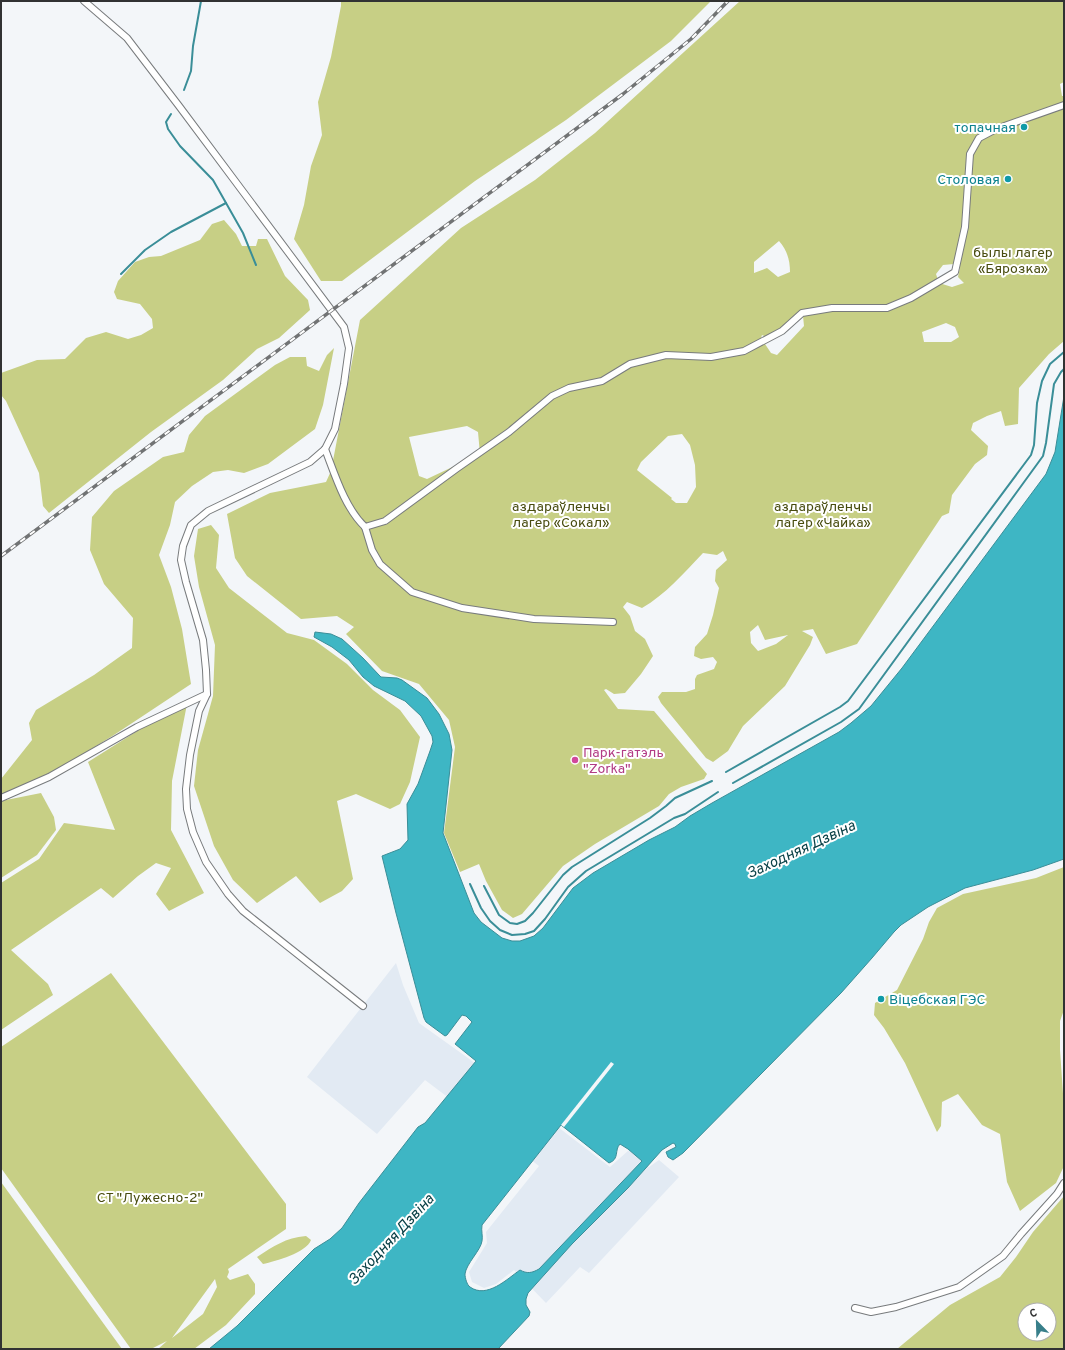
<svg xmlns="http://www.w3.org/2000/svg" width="1065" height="1350" font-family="Overpass,sans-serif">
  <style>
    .built { fill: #e2eaf3 }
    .green { fill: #c7cf85; fill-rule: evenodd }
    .water { fill: #3eb6c4; stroke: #3a8e98; fill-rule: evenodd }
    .pier { fill: #f3f6f9 }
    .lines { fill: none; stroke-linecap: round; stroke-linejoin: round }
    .stream { stroke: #3a8e98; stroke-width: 2 }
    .minor-casing { stroke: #787b7d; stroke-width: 8 }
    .minor { stroke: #fff; stroke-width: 6 }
    .rail-casing { stroke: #717374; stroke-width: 3.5 }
    .rail { stroke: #fff; stroke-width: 2; stroke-dasharray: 6; stroke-linecap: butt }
    .culture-dot { fill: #0f9aa8; stroke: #fff; stroke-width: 1.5 }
    .hotel-dot { fill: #d1479c; stroke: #fff; stroke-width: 1.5 }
    .labels { text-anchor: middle; stroke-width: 4; stroke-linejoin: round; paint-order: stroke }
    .culture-label { font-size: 14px; fill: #0d838f; stroke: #fff; text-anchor: end }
    .park-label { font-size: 14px; fill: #484c0f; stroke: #fff }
    .hotel-label { font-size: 14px; fill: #b23c85; stroke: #fff; text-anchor: start }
    .water-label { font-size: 15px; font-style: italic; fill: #0a4147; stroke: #fff }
  </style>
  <rect width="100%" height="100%" fill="#f3f6f9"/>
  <polygon class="built" points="396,963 403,985 419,1023 468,1058 610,1167 629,1150 649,1167 659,1160 679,1177 589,1273 580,1267 546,1303 514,1270 496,1284 484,1288 472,1282 469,1272 487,1243 486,1232 539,1166 425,1080 377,1134 307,1077"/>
  <g class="green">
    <polygon points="341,1 711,1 671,41 566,120 475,181 342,281 321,281 294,239 304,205 311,166 322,135 318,102 331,57 341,6"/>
    <path d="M740,1H1064V82L1060,84L1062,96H1064V341L1049,354L1019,388L1018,424L1005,426L1001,411L987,416L973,423L971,430L988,446L987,455L975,464L952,495L949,513L942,516L857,644L826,654L813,629L802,631L813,637L810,645L785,686L743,726L728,751L713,762L706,758L661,703L658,697L662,692H686L695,689V679L697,675L714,669L717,662L713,657L701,659L694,656L695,647L707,634L713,615L719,588L715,581L716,570L727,560L723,551L717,555L703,553C685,572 665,595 642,608L627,602L623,607L630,616L635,631L645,639L653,656L641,674L625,693L614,694L606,689L604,690L618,709L654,711L707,774L704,779L681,787L669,794L659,806L595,844L563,866L522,914L513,918L502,910L486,881L479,864L460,872L444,833L455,747L449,720L419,684L382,671L346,634L354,627L337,616L301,619L247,576L235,558L227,514L270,493L326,482L331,471L360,320L461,228L535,180L595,133ZM779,241C787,250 790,260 790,272L778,277L767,268L754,273V262ZM954,264L960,267L958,277L964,283L952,287L939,283L936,274L943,265ZM803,316L804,326L777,355L771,353L761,338L762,335L771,339L788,324ZM946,323L955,327L959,337L951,342H924L922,332ZM467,426L478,432L480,454L427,479L419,476L409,437ZM682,434L690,445L695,465L696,487L687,503H676L671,499L672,498L637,470L641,462L668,436ZM758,625L765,640L788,635L776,644L758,651L751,643L750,632Z"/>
    <polygon points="224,220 236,234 242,246 256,246 258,239 267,239 285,276 308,300 310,310 279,338 257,349 223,380 151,432 49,513 43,506 39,473 6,401 1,395 1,373 37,360 65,359 86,338 106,332 128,339 141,335 153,328 152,319 140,304 117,299 114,292 118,281 135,262 149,257 161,256 200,240 212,224"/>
    <path d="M334,348L323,405L315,429L268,464L244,473L228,470L213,472L192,486L175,502L170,525L159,555L171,587L182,629L191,684C130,724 70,768 1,795V779L32,740L29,723L36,710L94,675L132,648L133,618L104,584L90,550L92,517L114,491L163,457L184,452L189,435L205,416L275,365L290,357H306L307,366L319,371L327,355Z"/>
    <polygon points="211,525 219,535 216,568 229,588 287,633 314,640 347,664 373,690 400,710 420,737 410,782 400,804 390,809 356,794 337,801 353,879 342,891 320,903 296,876 257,903 233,880 214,846 194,786 198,750 213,696 215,645 199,587 194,556 198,529"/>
    <polygon points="188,699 172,781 171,830 204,893 169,911 156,894 171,868 156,863 138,876 113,898 101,888 11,950 48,984 53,995 1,1030 1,883 39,859 64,823 115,830 88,762"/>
    <polygon points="41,793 54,817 56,830 37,855 1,878 1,801"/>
    <polygon points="1064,867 1064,1010 1060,1021 1060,1050 1064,1108 1064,1166 1056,1183 1020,1211 1007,1182 1000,1134 982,1125 958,1094 942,1102 941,1126 937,1132 905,1063 884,1028 874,1015 875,1003 897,990 923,939 929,922 937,908 963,894 1036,878"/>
    <path d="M111,973L286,1204V1229L228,1269L229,1272L227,1277L230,1280L248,1274L255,1284V1294L226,1325L194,1349H158L167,1341L151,1349H131L1,1168V1047ZM215,1279L217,1287L203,1314L172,1338Z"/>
    <polygon points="1,1182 122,1349 1,1349"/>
    <path d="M1064,1196V1349H897L950,1305L1000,1277L1016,1257L1033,1232ZM1025,1310H1049V1334H1025Z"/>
    <path d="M306,1236L311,1240C306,1253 276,1261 263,1264L257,1257C274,1246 285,1238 306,1236Z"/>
  </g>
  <path class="water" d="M1064,396V859L1033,870L965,888L928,907L901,925L894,932L872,958L841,993L683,1153L673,1160L668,1157L666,1152L676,1147L675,1144L673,1143L662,1150L628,1188L572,1244L536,1284L528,1293L526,1299V1305L530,1312L529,1316L498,1349H209L237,1326L314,1249L330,1239L342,1228L359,1203L418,1127L425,1123L476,1061L455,1044L472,1022L466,1016L462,1015L447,1035L445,1036L426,1022L424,1018L396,913L382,856L400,849L408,840L407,804L418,784L430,751L433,742L432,736L421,716L405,701L374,686L363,677L349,660L332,647L314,637L315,632L331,634L342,639L363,658L379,675L381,677L397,678L402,680L427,698L439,714L449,734L452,750L443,833L474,913L481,922L502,938L512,941H520L534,936L543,928L573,888L593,873L649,840L675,827L690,816L712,803L839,732L851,723L871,706L902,668L1046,474L1055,452ZM561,1125L609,1163C620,1159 614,1150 620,1144L628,1149L642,1161L539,1269C532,1273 527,1274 520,1270C507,1279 487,1299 470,1287C467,1285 465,1278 465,1274C466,1264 481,1250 482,1241C483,1236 481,1231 482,1225Z"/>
  <polygon class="pier" points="611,1062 614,1064 564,1127 561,1125"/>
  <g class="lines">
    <g class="stream">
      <polyline points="184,90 191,71 193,46 201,1"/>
      <polyline points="171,114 166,122 168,129 180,146 213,180 243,233 256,265"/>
      <polyline points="121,274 145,250 171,232 226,203"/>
      <polyline points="726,772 840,707 848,701 1031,455 1034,445 1037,403 1042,381 1050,364 1064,352"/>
      <polyline points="733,783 841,722 859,709 1043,456 1046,443 1054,384 1061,372 1064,369"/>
      <polyline points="470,884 481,908 490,921 500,930 512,935 525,934 534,931 545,919 568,887 586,871 674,818 685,814 718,792"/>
      <polyline points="484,886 499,915 510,923 517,924 525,921 533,913 563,875 572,867 650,818 666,806 675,798 712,781"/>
    </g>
    <defs>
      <g id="minor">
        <polyline points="84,1 127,38 179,106 344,327 349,348 344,384 335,429 325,449 310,462 208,511 191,525 183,546 181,560 186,582 203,640 206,670 207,694 199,711 190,755 186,789 187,809 193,832 206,862 228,894 243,911 363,1006"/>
        <path d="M325,449C335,475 345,508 365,527L385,521L456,469L509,432L552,396L569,388L602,381L630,364L666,355L711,357L744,351L782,331L802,313L832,308H887L911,298L955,272L965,227L970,154L979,138L996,129L1064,105"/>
        <polyline points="365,527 372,550 380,564 412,592 462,608 534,619 613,622"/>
        <polyline points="1,798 49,777 137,727 207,694"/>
        <polyline points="855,1308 871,1312 896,1307 959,1287 1003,1256 1021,1234 1057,1194 1064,1183"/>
      </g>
    </defs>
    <use href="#minor" class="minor-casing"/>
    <use href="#minor" class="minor"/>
    <defs>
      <polyline id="rail" points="1,556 623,94 691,39 728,1"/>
    </defs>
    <use href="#rail" class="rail-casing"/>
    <use href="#rail" class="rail"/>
  </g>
  <g class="culture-dot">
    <circle cx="1024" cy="127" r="4"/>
    <circle cx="1008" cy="179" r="4"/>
    <circle cx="881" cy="999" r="4"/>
  </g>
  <circle class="hotel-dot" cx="575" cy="760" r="4"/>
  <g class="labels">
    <g class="culture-label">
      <text x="1016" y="132">топачная</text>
      <text x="1000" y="184">Столовая</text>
      <text x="889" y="1004" text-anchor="start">Віцебская ГЭС</text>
    </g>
    <g class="park-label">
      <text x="1013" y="257">былы лагер<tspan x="1013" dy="16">«Бярозка»</tspan></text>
      <text x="561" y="511">аздараўленчы<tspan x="561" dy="16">лагер «Сокал»</tspan></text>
      <text x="823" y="511">аздараўленчы<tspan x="823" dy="16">лагер «Чайка»</tspan></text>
      <text x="150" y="1202">СТ "Лужесно-2"</text>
    </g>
    <g class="hotel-label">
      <text x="583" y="757">Парк-гатэль<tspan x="583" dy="16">"Zorka"</tspan></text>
    </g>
    <g class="water-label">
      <text transform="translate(801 849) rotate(-25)" y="5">Заходняя Дзвіна</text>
      <text transform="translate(391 1239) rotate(-47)" y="5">Заходняя Дзвіна</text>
    </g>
  </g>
  <rect width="1065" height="1350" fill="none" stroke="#313233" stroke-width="4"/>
  <g transform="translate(1037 1322) rotate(337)"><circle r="19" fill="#ffffff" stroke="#adadad"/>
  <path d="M0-3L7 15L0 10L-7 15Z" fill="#387f8a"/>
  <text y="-6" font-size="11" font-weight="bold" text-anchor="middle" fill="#313233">С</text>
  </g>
</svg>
